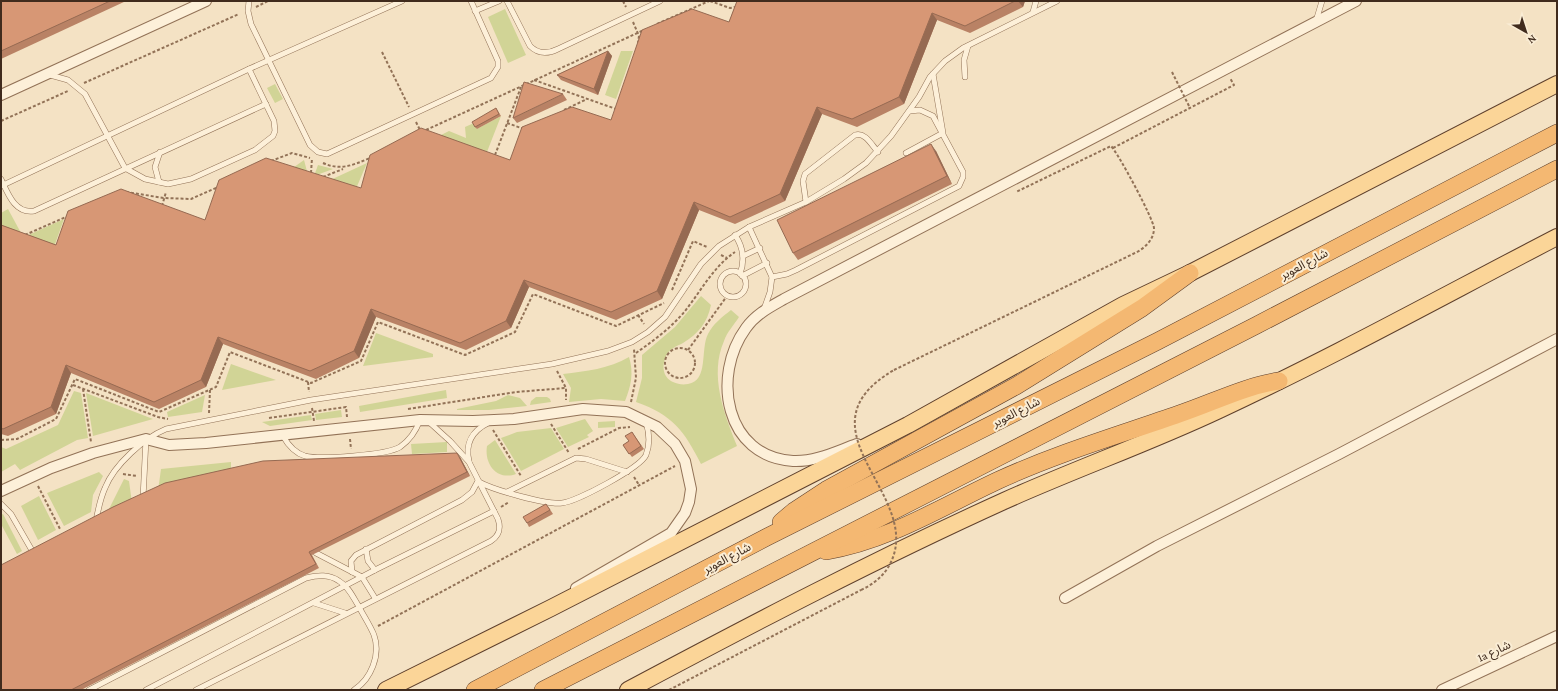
<svg xmlns="http://www.w3.org/2000/svg" width="1558" height="691" font-family="'Crimson Pro','Noto Sans Arabic',serif">
  <style>
    .green { fill: #d1d496 }
    .lines { fill: none; stroke-linecap: round; stroke-linejoin: round }
    .service-casing { stroke: #927257; stroke-width: 6 }
    .minor-casing { stroke: #927257; stroke-width: 12 }
    .primary-casing { stroke: #5f402c; stroke-width: 18 }
    .trunk-casing { stroke: #5f402c; stroke-width: 18 }
    .path { stroke: #927257; stroke-width: 2; stroke-dasharray: 3 2; stroke-linecap: butt }
    .service { stroke: #fdf0d9; stroke-width: 5 }
    .minor { stroke: #fdf0d9; stroke-width: 10 }
    .primary { stroke: #fbd598; stroke-width: 16 }
    .trunk { stroke: #f4b872; stroke-width: 17 }
    .path-bridge { stroke: #927257; stroke-width: 2; stroke-dasharray: 3 2; stroke-linecap: butt }
    .wall { fill: #b98265 }
    .shaded-wall { fill: #966a52 }
    .building { fill: #d79775; stroke: #966a52 }
    .labels { text-anchor: middle; stroke-width: 4; stroke-linejoin: round; paint-order: stroke }
    .street-label { font-size: 12px; fill: #402b1d; stroke: #faedd5 }
  </style>
  <rect width="100%" height="100%" fill="#f4e2c4"/>
  <g class="green">
    <polygon points="505,9 526,55 508,63 488,17"/>
    <polygon points="621,51 633,51 616,99 605,95"/>
    <polygon points="275,84 283,99 275,103 267,88"/>
    <polygon points="501,116 485,157 435,138 449,131 466,138 465,127 474,123 477,129"/>
    <polygon points="304,160 308,175 290,170"/>
    <polygon points="367,163 355,191 326,182"/>
    <polygon points="318,165 333,169 314,176"/>
    <polygon points="8,209 21,233 1,229 1,213"/>
    <polygon points="64,219 54,247 24,237"/>
    <path d="M701,296L711,305C707,323 699,333 683,343C677,346 669,349 666,356C662,365 662,377 673,382C678,384 682,385 688,384C709,381 700,349 708,334C713,324 722,317 731,310L739,317C734,325 727,332 724,341C709,375 724,414 737,446L701,464C684,431 673,415 636,402L642,378V355L675,327Z"/>
    <polygon points="376,333 433,354 433,357 363,366"/>
    <path d="M629,357C634,373 631,386 625,401L601,399L569,402L571,388L563,374C586,371 609,369 629,357Z"/>
    <polygon points="231,364 276,380 222,390"/>
    <polygon points="446,390 447,398 360,412 359,406"/>
    <polygon points="74,391 81,393 88,438 77,440 20,470 15,464 1,472 1,447 6,449 58,425"/>
    <polygon points="86,393 153,419 93,436"/>
    <polygon points="205,395 202,412 168,417 167,412"/>
    <polygon points="508,395 520,398 527,406 489,410 457,410 457,409 496,401"/>
    <polygon points="536,397 547,397 550,399 551,402 530,405 531,401"/>
    <polygon points="341,410 342,417 316,420 315,414"/>
    <polygon points="311,415 312,420 270,426 262,422"/>
    <polygon points="585,419 593,431 587,435 589,437 568,447 556,428"/>
    <polygon points="615,421 615,427 598,428 598,422"/>
    <polygon points="551,428 564,449 521,471 501,438 517,432"/>
    <path d="M495,440L516,474C497,481 484,464 487,446Z"/>
    <polygon points="447,442 447,452 412,454 411,444"/>
    <polygon points="231,462 231,473 158,491 161,469"/>
    <polygon points="99,472 103,476 93,495 91,512 64,526 47,493"/>
    <polygon points="124,479 129,481 132,503 105,517"/>
    <polygon points="39,496 56,530 38,540 21,506"/>
    <polygon points="3,514 22,551 17,554 1,524 1,515"/>
  </g>
  <g class="lines">
    <defs>
      <g id="service">
        <polyline points="249,1 248,11 251,24 310,145 318,152 327,154 491,78 498,67 498,61 471,1"/>
        <path d="M507,1L530,46C538,54 548,54 558,49L660,1"/>
        <polyline points="475,11 499,1"/>
        <polyline points="1033,12 1036,1"/>
        <polyline points="1316,21 1322,1"/>
        <polyline points="50,75 68,80 85,94 125,168 145,179 168,184 191,179 255,150 273,136 275,131 274,121 249,69"/>
        <polyline points="965,77 964,60 968,46"/>
        <polyline points="906,153 943,133 933,74"/>
        <path d="M1,179C8,194 15,214 34,211L266,104"/>
        <polyline points="159,182 155,167 160,152"/>
        <polyline points="1,186 249,69 402,1"/>
        <path d="M806,202L803,181L805,174L855,135C865,132 871,144 878,152"/>
        <polyline points="749,227 772,277 770,292 764,309"/>
        <path d="M735,235C744,248 745,260 740,274"/>
        <polyline points="743,256 760,248"/>
        <circle cx="733" cy="284" r="13"/>
        <polyline points="742,276 767,263"/>
        <polyline points="772,277 787,274 796,270 959,186 963,177 963,172 933,116 920,110 910,111"/>
        <path d="M283,436C288,445 295,453 305,456C320,460 387,455 400,447C410,440 416,431 420,420"/>
        <path d="M469,461C465,444 472,431 488,423"/>
        <path d="M479,482C494,490 546,505 562,503C576,502 640,468 646,455C650,445 649,432 646,422"/>
        <polyline points="507,492 576,458 586,459 627,472"/>
        <polyline points="143,498 146,439"/>
        <polyline points="1,504 11,514 34,554"/>
        <path d="M96,521C98,510 100,499 105,488C114,465 144,438 166,429L311,400L552,364L608,351L632,342L648,332L665,317L701,264L719,246L749,227L806,202L844,179L866,163L891,136L919,97L930,77L945,61L963,48L1057,1"/>
        <polyline points="366,549 368,561 375,570"/>
        <polyline points="316,553 362,577 375,598"/>
        <polyline points="352,572 351,561 356,555 462,500 472,492 478,481"/>
        <polyline points="314,603 345,613"/>
        <path d="M89,690L306,578C318,575 329,574 339,581C348,586 353,597 358,605C363,615 370,625 374,635C381,655 371,679 354,690"/>
        <polyline points="146,690 375,570 494,511"/>
        <path d="M196,690L491,541C500,535 501,528 498,519L469,462L450,441L429,422"/>
      </g>
      <g id="minor">
        <polyline points="1,95 206,1"/>
        <path d="M857,444C837,451 816,462 793,461C725,457 711,376 746,328C756,314 770,307 784,299L1356,1"/>
        <polyline points="1,491 51,468 93,453 146,439 169,445 206,443 420,420 473,421 514,419 583,409 626,412 657,427 675,444 685,461 691,489 689,502 685,513 671,533 576,588"/>
        <polyline points="1065,598 1157,546 1339,454 1557,339"/>
        <polyline points="1442,690 1557,636"/>
      </g>
      <g id="primary">
        <polyline points="386,690 551,608 908,425 1123,305 1190,273 1557,84"/>
        <path d="M628,690C752,624 876,559 1004,501C1075,469 1149,443 1219,410C1333,357 1445,295 1557,237"/>
      </g>
      <g id="trunk">
        <polyline points="781,522 794,511 826,490 1016,386 1142,308 1190,273"/>
        <path d="M826,551C888,541 943,506 999,480C1058,453 1119,435 1179,414C1212,403 1245,386 1279,381"/>
        <polyline points="475,690 767,537 1158,341 1557,133"/>
        <polyline points="543,690 1257,325 1557,169"/>
      </g>
    </defs>
    <use href="#service" class="service-casing"/>
    <use href="#minor" class="minor-casing"/>
    <use href="#primary" class="primary-casing"/>
    <use href="#trunk" class="trunk-casing"/>
    <g class="path">
      <polyline points="623,1 626,7"/>
      <polyline points="710,1 730,8 735,7"/>
      <polyline points="256,7 268,1"/>
      <polyline points="633,22 639,36 638,43"/>
      <polyline points="657,24 709,1"/>
      <polyline points="382,52 409,107"/>
      <polyline points="534,80 616,109"/>
      <polyline points="84,83 239,14"/>
      <polyline points="564,110 587,99"/>
      <polyline points="1,121 68,91"/>
      <polyline points="416,122 420,130"/>
      <polyline points="507,123 524,129"/>
      <polyline points="426,130 644,30"/>
      <polyline points="1113,148 1234,85 1230,78"/>
      <polyline points="495,155 521,87"/>
      <polyline points="271,161 292,153 310,158"/>
      <path d="M323,163C341,171 353,165 370,158"/>
      <polyline points="311,173 312,158"/>
      <polyline points="323,177 343,169"/>
      <polyline points="126,192 164,198 191,199 218,187"/>
      <polyline points="162,206 166,192"/>
      <polyline points="25,235 68,216"/>
      <polyline points="721,255 727,258"/>
      <polyline points="672,290 693,241 707,247"/>
      <polyline points="638,315 644,324"/>
      <circle cx="680" cy="363" r="15"/>
      <polyline points="688,350 727,296"/>
      <path d="M636,353C653,341 671,328 685,311C701,291 713,267 735,252"/>
      <path d="M894,370L1137,252C1146,247 1154,239 1154,228C1153,218 1118,153 1111,146L1016,192"/>
      <polyline points="557,371 566,388 566,400"/>
      <polyline points="308,382 309,392"/>
      <polyline points="73,385 158,417 168,419"/>
      <polyline points="83,389 91,442"/>
      <polyline points="631,402 636,378 634,349"/>
      <polyline points="312,408 314,421"/>
      <polyline points="408,409 516,392 566,388"/>
      <polyline points="209,413 210,390"/>
      <polyline points="269,418 346,407 347,417"/>
      <polyline points="551,424 569,453"/>
      <polyline points="493,430 521,476"/>
      <polyline points="350,439 351,449"/>
      <polyline points="1,440 17,439 56,419 75,379 159,412 216,387 230,352 311,383 361,361 378,322 465,355 515,332 533,294 616,326 664,303"/>
      <polyline points="578,449 619,428 630,427"/>
      <polyline points="123,474 137,476"/>
      <polyline points="634,477 639,485"/>
      <polyline points="38,486 60,529"/>
      <polyline points="501,507 509,502"/>
      <polyline points="378,626 675,466"/>
      <polyline points="669,690 861,590"/>
    </g>
    <use href="#service" class="service"/>
    <use href="#minor" class="minor"/>
    <use href="#primary" class="primary"/>
    <use href="#trunk" class="trunk"/>
    <g class="path-bridge">
      <polyline points="1172,72 1190,108"/>
      <path d="M861,590C874,584 885,575 891,562C923,494 793,429 894,370"/>
    </g>
  </g>
  <g class="wall">
    <polygon points="1,1 126,1 1,59"/>
    <polygon points="737,1 1025,1 1023,7 970,33 937,20 904,104 857,127 822,114 785,201 735,224 699,210 662,299 616,320 529,287 511,328 466,350 376,317 359,358 316,379 223,344 206,387 159,409 71,373 56,414 8,436 1,434 1,225 56,245 205,220 361,188 510,160 611,120 729,22"/>
    <polygon points="608,51 612,56 598,95 561,80 557,75"/>
    <polygon points="563,94 567,100 517,123 513,118"/>
    <polygon points="496,108 501,116 477,129 475,127"/>
    <polygon points="936,151 952,184 798,260 793,253"/>
    <polygon points="632,432 644,449 632,457 623,445 629,441"/>
    <polygon points="460,457 470,476 312,555 319,568 81,690 1,690"/>
    <polygon points="549,508 553,514 529,527 527,523"/>
  </g>
  <g class="shaded-wall">
    <polygon points="1018,1 1025,1 1023,7"/>
    <polygon points="932,13 937,20 904,104 899,97"/>
    <polygon points="608,51 612,56 598,95 594,89"/>
    <polygon points="817,107 822,114 785,201 780,194"/>
    <polygon points="931,144 936,151 952,184 947,176"/>
    <polygon points="694,202 699,210 662,299 657,291"/>
    <polygon points="524,280 529,287 511,328 506,321"/>
    <polygon points="371,309 376,317 359,358 354,351"/>
    <polygon points="218,337 223,344 206,387 201,380"/>
    <polygon points="66,365 71,373 56,414 51,407"/>
    <polygon points="457,453 460,457 470,476 467,472"/>
  </g>
  <g class="building">
    <polygon points="1,1 110,1 1,51"/>
    <polygon points="737,1 1015,1 965,26 932,13 899,97 852,119 817,107 780,194 730,217 694,202 657,291 611,312 524,280 506,321 460,343 371,309 354,351 310,371 218,337 201,380 154,402 66,365 51,407 3,429 1,428 1,225 56,245 68,211 121,189 205,220 219,180 266,158 361,188 370,155 421,128 510,160 522,127 572,107 611,120 642,30 692,9 729,22"/>
    <polygon points="608,51 594,89 557,75"/>
    <polygon points="524,82 563,94 513,118"/>
    <polygon points="496,108 499,114 475,127 472,122"/>
    <polygon points="931,144 947,176 793,253 777,220"/>
    <polygon points="632,432 641,446 629,454 623,445 629,441 625,436"/>
    <polygon points="457,453 467,472 309,552 316,564 71,690 1,690 1,565 113,507 165,483 263,461"/>
    <polygon points="546,504 550,510 527,523 523,517"/>
  </g>
  <g class="labels">
    <g class="street-label">
      <text transform="translate(1304 264) rotate(-28)" y="4">شارع العوير</text>
      <text transform="translate(1016 412) rotate(-27)" y="4">شارع العوير</text>
      <text transform="translate(727 558) rotate(-28)" y="4">شارع العوير</text>
      <text transform="translate(1494 651) rotate(-25)" y="4">1a شارع</text>
    </g>
  </g>
  <rect width="1558" height="691" fill="none" stroke="#402b1d" stroke-width="4"/>
  <g transform="translate(1526 32) rotate(141)" stroke="#faedd5" stroke-width="3" paint-order="stroke">
  <path d="M0-3L7 15L0 10L-7 15Z" fill="#402b1d"/>
  <text y="-6" font-size="11" font-weight="bold" text-anchor="middle" fill="#402b1d">N</text>
  </g>
</svg>
